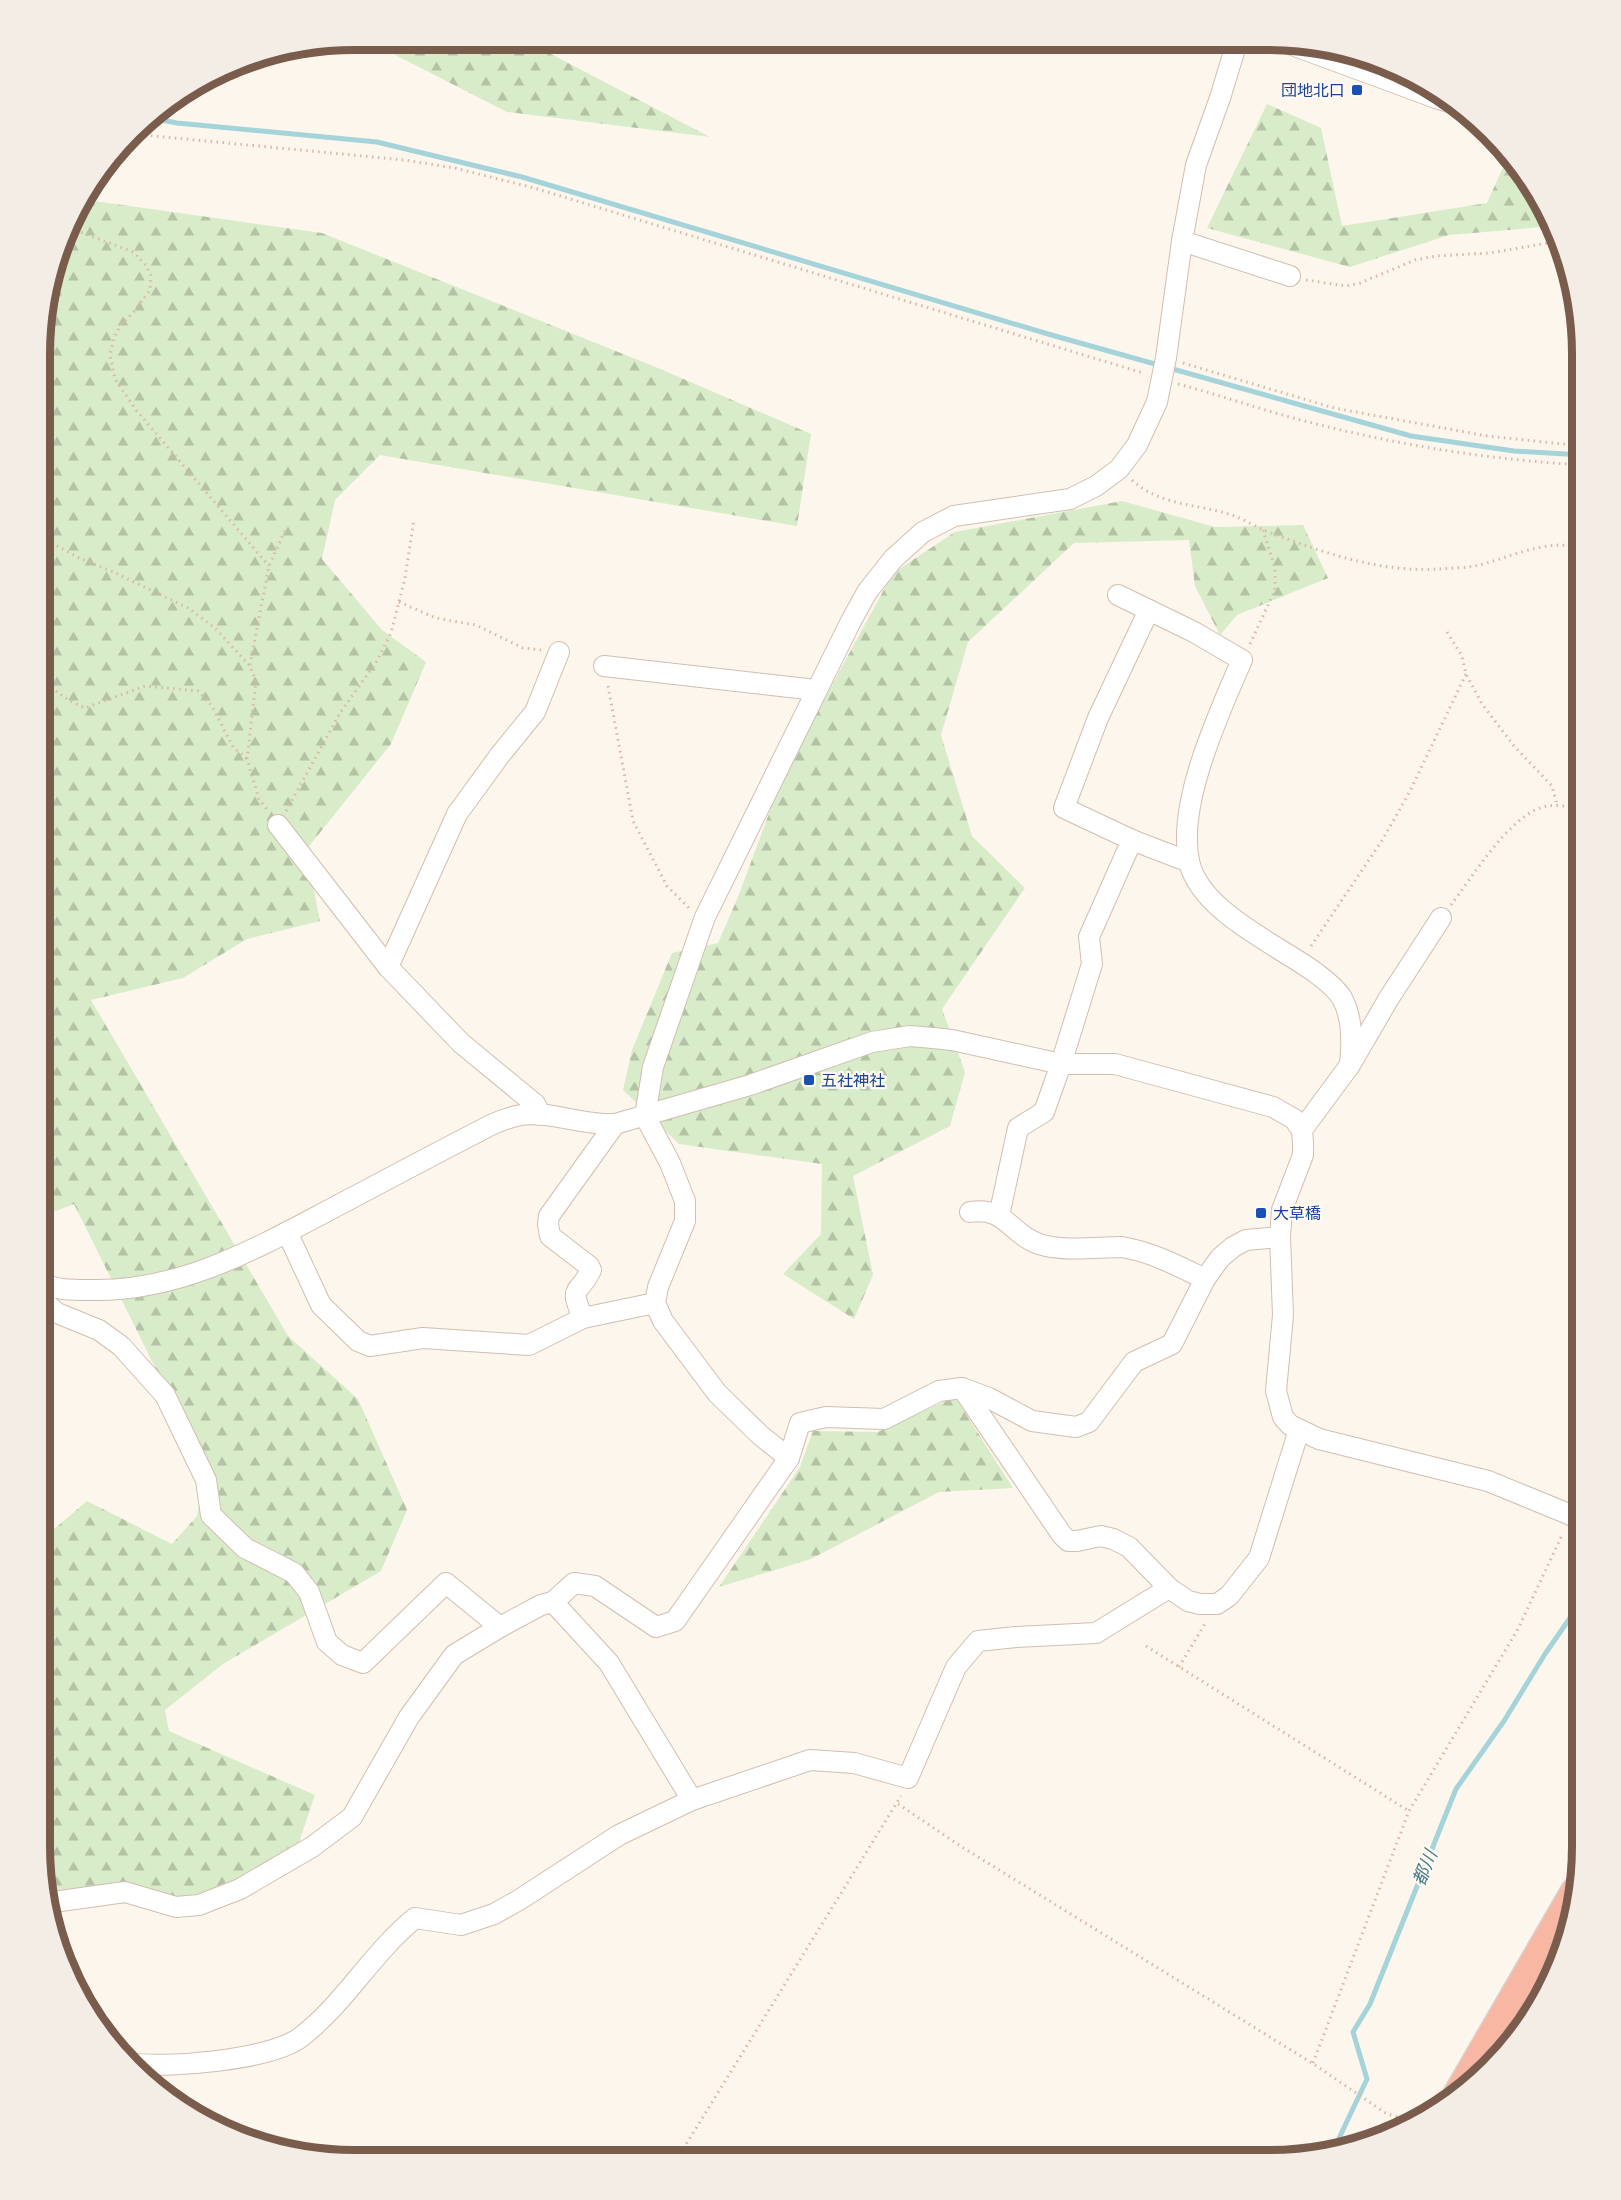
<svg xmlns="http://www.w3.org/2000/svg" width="1621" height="2200" font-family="Roboto,'Noto Sans JP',sans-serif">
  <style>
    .forest { fill: url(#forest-firs) }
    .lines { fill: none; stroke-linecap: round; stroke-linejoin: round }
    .stream { stroke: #a5d3da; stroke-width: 5 }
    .minor-casing { stroke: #d1beb0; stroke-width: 22 }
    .highway-casing { stroke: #dad1cd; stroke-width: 33 }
    .path { stroke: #d9b8a5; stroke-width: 3; stroke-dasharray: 1.5 4.5; stroke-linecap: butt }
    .minor { stroke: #fff; stroke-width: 20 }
    .highway { stroke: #f7b7a3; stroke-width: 30 }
    .transit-dot { fill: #1a4fb4; stroke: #fffaf3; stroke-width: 2 }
    .labels { text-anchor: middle; stroke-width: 4.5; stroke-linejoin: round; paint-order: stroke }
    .transit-label { font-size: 16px; fill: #164399; stroke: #fffaf3; text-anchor: start }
    .water-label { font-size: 18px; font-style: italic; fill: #437c86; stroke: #fffaf3 }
    .rim { fill: none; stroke: #7a5c4d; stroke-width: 8 }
  </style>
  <defs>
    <pattern id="forest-firs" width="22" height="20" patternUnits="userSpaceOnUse" patternTransform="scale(1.5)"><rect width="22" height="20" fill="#d8ecc9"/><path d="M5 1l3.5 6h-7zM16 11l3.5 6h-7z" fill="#b4c2a5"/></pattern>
  </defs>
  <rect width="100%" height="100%" fill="#fdf6ec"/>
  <g class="forest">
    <polygon points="364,39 522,39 710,137 507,112"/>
    <polygon points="1267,104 1321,128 1342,226 1487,203 1509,154 1549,214 1554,226 1449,235 1350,267 1207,228"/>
    <polygon points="80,199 322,233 658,368 811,434 797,526 380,455 335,500 322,559 382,630 426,662 391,744 306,850 320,921 247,939 183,978 91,1000 288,1336 358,1399 407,1510 381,1571 223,1664 165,1710 169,1731 315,1795 292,1863 238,1898 92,1905 48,1914 39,1846 40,1541 87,1501 172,1544 197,1516 205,1468 74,1204 40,1217 42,312"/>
    <polygon points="1122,501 1215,527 1303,525 1328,578 1237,615 1220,635 1195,586 1189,540 1074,543 968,642 941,735 972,836 1025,888 942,1009 965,1072 950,1126 853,1176 873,1275 854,1319 783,1274 821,1234 822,1164 679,1144 623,1090 632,1050 672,953 718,943 738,897 784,773 893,573 955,532"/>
    <polygon points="955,1397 1013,1488 939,1492 811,1559 719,1587 800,1467 813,1431 878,1432"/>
  </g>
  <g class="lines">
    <g class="stream">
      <polyline points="146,117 177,123 377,142 522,177 1048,334 1411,436 1514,451 1582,455"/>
      <polyline points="1332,2153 1367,2079 1353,2032 1370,2004 1456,1789 1504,1721 1545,1654 1581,1602"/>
    </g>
    <defs>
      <g id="minor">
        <polyline points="1284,42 1436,98 1455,104"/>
        <polyline points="1182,241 1290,276"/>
        <path d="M1118,595L1194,632L1242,660C1219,713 1177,803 1189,861C1199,911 1278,945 1316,973C1325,980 1336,988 1342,998C1353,1018 1352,1043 1350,1065"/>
        <polyline points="1149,610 1098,718 1064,808 1132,840 1189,862"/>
        <polyline points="604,666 816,690"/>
        <polyline points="278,825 388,967 461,1043 535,1104 541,1115"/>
        <polyline points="388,967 457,814 500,755 535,712 559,652"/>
        <polyline points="1302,1130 1350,1065 1389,998 1441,918"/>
        <path d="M970,1212C1005,1206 1010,1234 1039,1244C1064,1252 1096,1247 1122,1247C1152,1252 1178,1266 1205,1279"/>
        <polyline points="999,1216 1018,1128 1044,1112 1061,1064 1092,964 1089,937 1132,840"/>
        <polyline points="287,1232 321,1305 358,1341 370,1346 423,1338 529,1345 583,1318 655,1303"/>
        <path d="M40,1283C56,1290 72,1290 89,1290C186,1293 269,1241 352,1198C399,1173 446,1148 493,1124C500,1121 508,1118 516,1116C548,1109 582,1126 615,1124L750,1085L872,1042L910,1036L933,1038L952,1040L1061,1064H1115L1273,1107L1294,1119L1302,1130L1303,1143V1155L1282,1210L1280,1237L1283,1315L1276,1391L1283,1417L1290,1425L1319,1439L1488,1481L1571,1515L1581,1522"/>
        <polyline points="45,1303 57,1313 99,1330 121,1346 165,1395 206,1480 211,1515 245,1548 294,1573 309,1592 327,1642 342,1655 363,1663 446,1583 500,1627"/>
        <path d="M583,1318C568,1284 579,1296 591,1270L589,1266L550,1236L548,1224L549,1216L615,1124"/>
        <polyline points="962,1388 1062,1535 1068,1541 1077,1541 1101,1536 1113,1539 1129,1547 1169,1588 1188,1601 1200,1604 1217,1604 1229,1596 1259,1558 1299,1430"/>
        <polyline points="789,1458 760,1435 717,1393 663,1321 655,1303 658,1287 685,1221 685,1201 670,1163 645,1116 653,1067 705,917 851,621 867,592 893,559 923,532 954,516 1070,499 1096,486 1119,469 1137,445 1157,402 1166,358 1182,241 1196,165 1220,98 1237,42"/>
        <polyline points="553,1602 609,1663 692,1800"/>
        <polyline points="46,1903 125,1892 176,1907 199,1905 240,1889 312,1847 352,1817 409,1717 454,1655 500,1627 541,1605 553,1602 574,1583 595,1586 656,1627 675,1621 789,1458 800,1423 826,1417 884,1419 939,1391 962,1388 989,1398 1032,1421 1076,1427 1089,1422 1134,1362 1172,1344 1205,1279 1220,1258 1233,1247 1246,1240 1280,1237"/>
        <path d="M128,2063C166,2069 271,2060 301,2037C345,2003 372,1953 415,1918L461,1925L494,1914L519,1900L619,1835L692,1800L810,1760L854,1763L908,1778L956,1667L978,1641L1016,1637L1096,1633L1169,1588"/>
      </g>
      <polyline id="highway" points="1459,2094 1576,1892"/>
    </defs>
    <use href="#minor" class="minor-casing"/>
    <use href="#highway" class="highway-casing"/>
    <g class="path">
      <polyline points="133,134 404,160 455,168 534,188 1143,373"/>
      <polyline points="70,228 133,252 146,265 151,276 150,290 132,314 121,324 114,338 110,355 115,379 136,410 269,566"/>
      <polyline points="1306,280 1346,286 1360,283 1415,260 1436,256 1489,253 1549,243 1559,239"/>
      <polyline points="1183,363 1334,408 1487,436 1582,446"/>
      <path d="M1178,384C1212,393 1245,404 1279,414C1378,442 1480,459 1582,465"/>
      <path d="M1132,480C1159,505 1195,504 1229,514C1242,518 1254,526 1266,531C1321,552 1380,573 1439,569C1451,568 1464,568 1475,566C1508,559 1549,536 1582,549"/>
      <polyline points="41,537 79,558 111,571 188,608 215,628 250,666 256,681 247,759 259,799 268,811"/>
      <polyline points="399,602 436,618 476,625 523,648 541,650"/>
      <polyline points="1447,632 1462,656 1466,674 1482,704 1514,746 1552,786 1557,805"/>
      <polyline points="1250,644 1275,590 1275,568 1263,530"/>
      <polyline points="250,665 269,566 285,531"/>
      <polyline points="41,681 70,701 85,708 145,686 198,691 212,706 233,747 247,759"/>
      <polyline points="608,686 633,821 667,886 689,908"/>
      <polyline points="286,811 340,713 377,661 391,633 405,578 414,519"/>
      <path d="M1451,905C1472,877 1508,819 1540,808C1553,803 1568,807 1582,808"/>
      <polyline points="1311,946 1383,839 1410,791 1466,674"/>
      <polyline points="1146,1646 1409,1811"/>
      <polyline points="1179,1667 1206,1622"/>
      <polyline points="898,1804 962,1847 1312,2063 1387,2114 1416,2122"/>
      <polyline points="1313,2063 1409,1811 1518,1629 1563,1533"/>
      <polyline points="677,2159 901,1796"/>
    </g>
    <use href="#minor" class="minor"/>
    <use href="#highway" class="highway"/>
  </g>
  <g class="transit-dot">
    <rect x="1351" y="84" width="12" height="12" rx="3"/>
    <rect x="803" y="1074" width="12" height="12" rx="3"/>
    <rect x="1255" y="1207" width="12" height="12" rx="3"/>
  </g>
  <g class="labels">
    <g class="transit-label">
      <text x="1345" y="96" text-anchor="end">団地北口</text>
      <text x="821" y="1086">五社神社</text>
      <text x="1273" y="1219">大草橋</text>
    </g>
    <g class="water-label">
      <text transform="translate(1425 1868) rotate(-68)" y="6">都川</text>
    </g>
  </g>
  <path d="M0 0H1621V2200H0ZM354 50H1268A304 304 0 0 1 1572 354V1846A304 304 0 0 1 1268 2150H354A304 304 0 0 1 50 1846V354A304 304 0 0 1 354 50Z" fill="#f4ede6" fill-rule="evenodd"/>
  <path class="rim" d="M354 50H1268A304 304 0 0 1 1572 354V1846A304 304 0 0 1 1268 2150H354A304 304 0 0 1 50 1846V354A304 304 0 0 1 354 50Z"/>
</svg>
